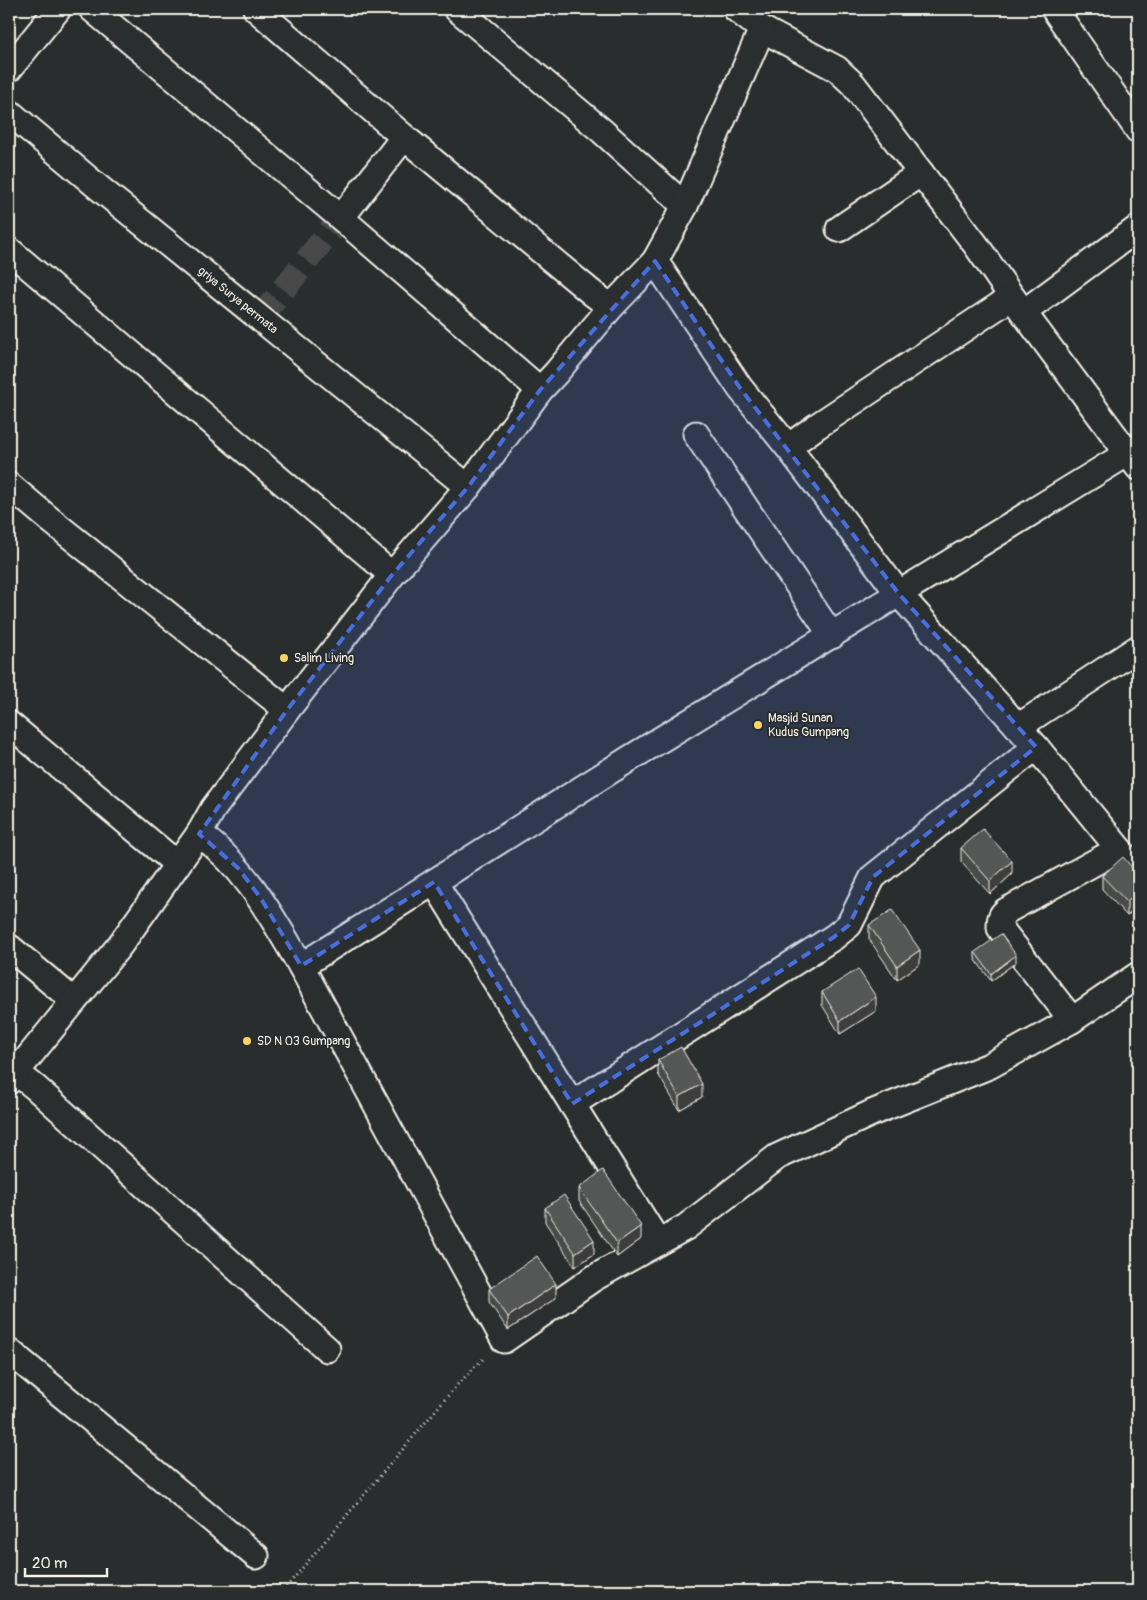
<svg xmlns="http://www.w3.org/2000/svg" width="1147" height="1600" font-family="Pangolin,sans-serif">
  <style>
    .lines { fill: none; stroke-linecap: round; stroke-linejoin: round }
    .street-tunnel { stroke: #484a4a; stroke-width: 25; stroke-dasharray: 25 12; stroke-linecap: butt }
    .street-casing { stroke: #f4f1e8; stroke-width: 29 }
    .path { stroke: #f4f1e8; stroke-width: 3; stroke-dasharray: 1 4; stroke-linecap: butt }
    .street { stroke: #2a2d2e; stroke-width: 25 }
    .wall { fill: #494b4a; stroke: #f4f1e8 }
    .shaded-wall { fill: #3c3d3c; stroke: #f4f1e8 }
    .building { fill: #555756; stroke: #f4f1e8 }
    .marked { fill: #486fdb; fill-opacity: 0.2; stroke: #486fdb; stroke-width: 4; stroke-dasharray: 10 6; stroke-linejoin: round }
    .poi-dot { fill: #ffd166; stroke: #2a2d2e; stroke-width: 2 }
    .labels { text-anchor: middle; stroke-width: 4; stroke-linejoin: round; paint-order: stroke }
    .street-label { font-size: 12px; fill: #f4f1e8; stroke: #2a2d2e }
    .poi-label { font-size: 12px; fill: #f4f1e8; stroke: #2a2d2e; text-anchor: start }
  </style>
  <rect width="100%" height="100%" fill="#2a2d2e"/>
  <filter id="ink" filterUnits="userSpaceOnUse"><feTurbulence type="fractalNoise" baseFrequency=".02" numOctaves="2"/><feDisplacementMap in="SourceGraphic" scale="10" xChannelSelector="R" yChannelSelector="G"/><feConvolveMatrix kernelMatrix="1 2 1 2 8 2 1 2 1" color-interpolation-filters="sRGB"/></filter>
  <g filter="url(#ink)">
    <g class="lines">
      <polyline class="street-tunnel" points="260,318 341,218"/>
      <defs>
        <g id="street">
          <polyline points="92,9 341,218 540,390"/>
          <polyline points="256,9 404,137"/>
          <polyline points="457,9 602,131 685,206"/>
          <polyline points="736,9 762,29 837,69 853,84 976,245 1012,297 1138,467"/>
          <polyline points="1054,9 1138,130"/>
          <polyline points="9,69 58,9"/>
          <polyline points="9,112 98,187 468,487"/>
          <polyline points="341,218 404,137 592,293 611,307"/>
          <polyline points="839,229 921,173"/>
          <polyline points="9,250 392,575"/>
          <polyline points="655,261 740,388 788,447 899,594 1036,747 1128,860 1138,869"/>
          <polyline points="1024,312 1138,228"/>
          <polyline points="696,434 832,636"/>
          <polyline points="788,447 817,426 1012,297"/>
          <polyline points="9,485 48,518 287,710"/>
          <polyline points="9,724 177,864"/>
          <polyline points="1018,727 1138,648"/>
          <path d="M199,834C246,867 272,917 301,966L629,759L1138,447"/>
          <polyline points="434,882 572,1104 834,937 849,925 873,877 1036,747"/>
          <polyline points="9,947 74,1001"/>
          <polyline points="301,966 504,1340 594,1278 686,1227 777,1157 874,1112 989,1066 1072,1020 1138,975"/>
          <path d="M1072,1020L1000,928C1000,920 1000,916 1006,911L1119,849"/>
          <polyline points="16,1072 36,1088 327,1349"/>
          <polyline points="9,1081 120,945 199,834 213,809 287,710 392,575 468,487 540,390 556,373 611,307 655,261 685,206 762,29"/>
          <polyline points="572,1104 658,1242"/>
          <polyline points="9,1351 256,1556"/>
        </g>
      </defs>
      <use href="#street" class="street-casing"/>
      <polyline class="path" points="283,1591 457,1385 485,1357"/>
      <use href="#street" class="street"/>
    </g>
    <g class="wall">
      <polygon points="961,848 1012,874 990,894 961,862"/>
      <polygon points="1138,874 1138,906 1127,916 1102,889 1102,876"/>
      <polygon points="869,925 920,964 897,980 869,939"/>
      <polygon points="975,952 1016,962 991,981 975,959"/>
      <polygon points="822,992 876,1011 840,1034 822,1005"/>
      <polygon points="658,1060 702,1097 679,1110 658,1074"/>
      <polygon points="579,1188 641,1239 617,1257 579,1201"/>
      <polygon points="545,1208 594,1254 575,1267 545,1222"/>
      <polygon points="489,1289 556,1298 508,1330 489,1302"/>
    </g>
    <g class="shaded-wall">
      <polygon points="1012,861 1012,874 990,894 990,881"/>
      <polygon points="1138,892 1138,906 1127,916 1127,902"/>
      <polygon points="920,950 920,964 897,980 897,966"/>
      <polygon points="1016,955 1016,962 991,981 991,974"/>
      <polygon points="876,997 876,1011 840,1034 840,1021"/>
      <polygon points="702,1084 702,1097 679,1110 679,1097"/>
      <polygon points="641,1226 641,1239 617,1257 617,1243"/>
      <polygon points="594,1240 594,1254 575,1267 575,1253"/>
      <polygon points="556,1284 556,1298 508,1330 508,1317"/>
    </g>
    <g class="building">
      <polygon points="983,829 1012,861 990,881 961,848"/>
      <polygon points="1123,857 1138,874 1138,892 1127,902 1102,876"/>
      <polygon points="892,910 920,950 897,966 869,925"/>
      <polygon points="1001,934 1016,955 991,974 975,952"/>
      <polygon points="858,969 876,997 840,1021 822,992"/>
      <polygon points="681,1047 702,1084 679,1097 658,1060"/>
      <polygon points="603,1170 641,1226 617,1243 579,1188"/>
      <polygon points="564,1195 594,1240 575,1253 545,1208"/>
      <polygon points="537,1256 556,1284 508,1317 489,1289"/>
    </g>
  </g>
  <path class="marked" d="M655,261L740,388L899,594L1036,747L873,877L849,925L834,937L572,1104L434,882L301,966L260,897L238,868L199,834L287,710L392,575L468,487L540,390Z"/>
  <g class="poi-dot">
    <circle cx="284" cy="658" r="5"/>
    <circle cx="758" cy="725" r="5"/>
    <circle cx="247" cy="1041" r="5"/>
  </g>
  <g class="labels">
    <g class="street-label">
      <text transform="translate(238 300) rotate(39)" y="4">griya Surya permata</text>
    </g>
    <g class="poi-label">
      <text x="294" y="662">Salim Living</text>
      <text x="768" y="722">Masjid Sunan<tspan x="768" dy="14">Kudus Gumpang</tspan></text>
      <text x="257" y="1045">SD N 03 Gumpang</text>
    </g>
  </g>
  <rect width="1147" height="1600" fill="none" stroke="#2a2d2e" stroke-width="30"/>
  <rect x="15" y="15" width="1117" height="1570" fill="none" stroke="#f4f1e8" stroke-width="2" filter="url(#ink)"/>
  <path d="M25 1568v8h82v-8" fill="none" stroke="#f4f1e8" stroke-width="2.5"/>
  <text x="32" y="1568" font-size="15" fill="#f4f1e8" stroke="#2a2d2e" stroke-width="4" paint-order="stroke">20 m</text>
</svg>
